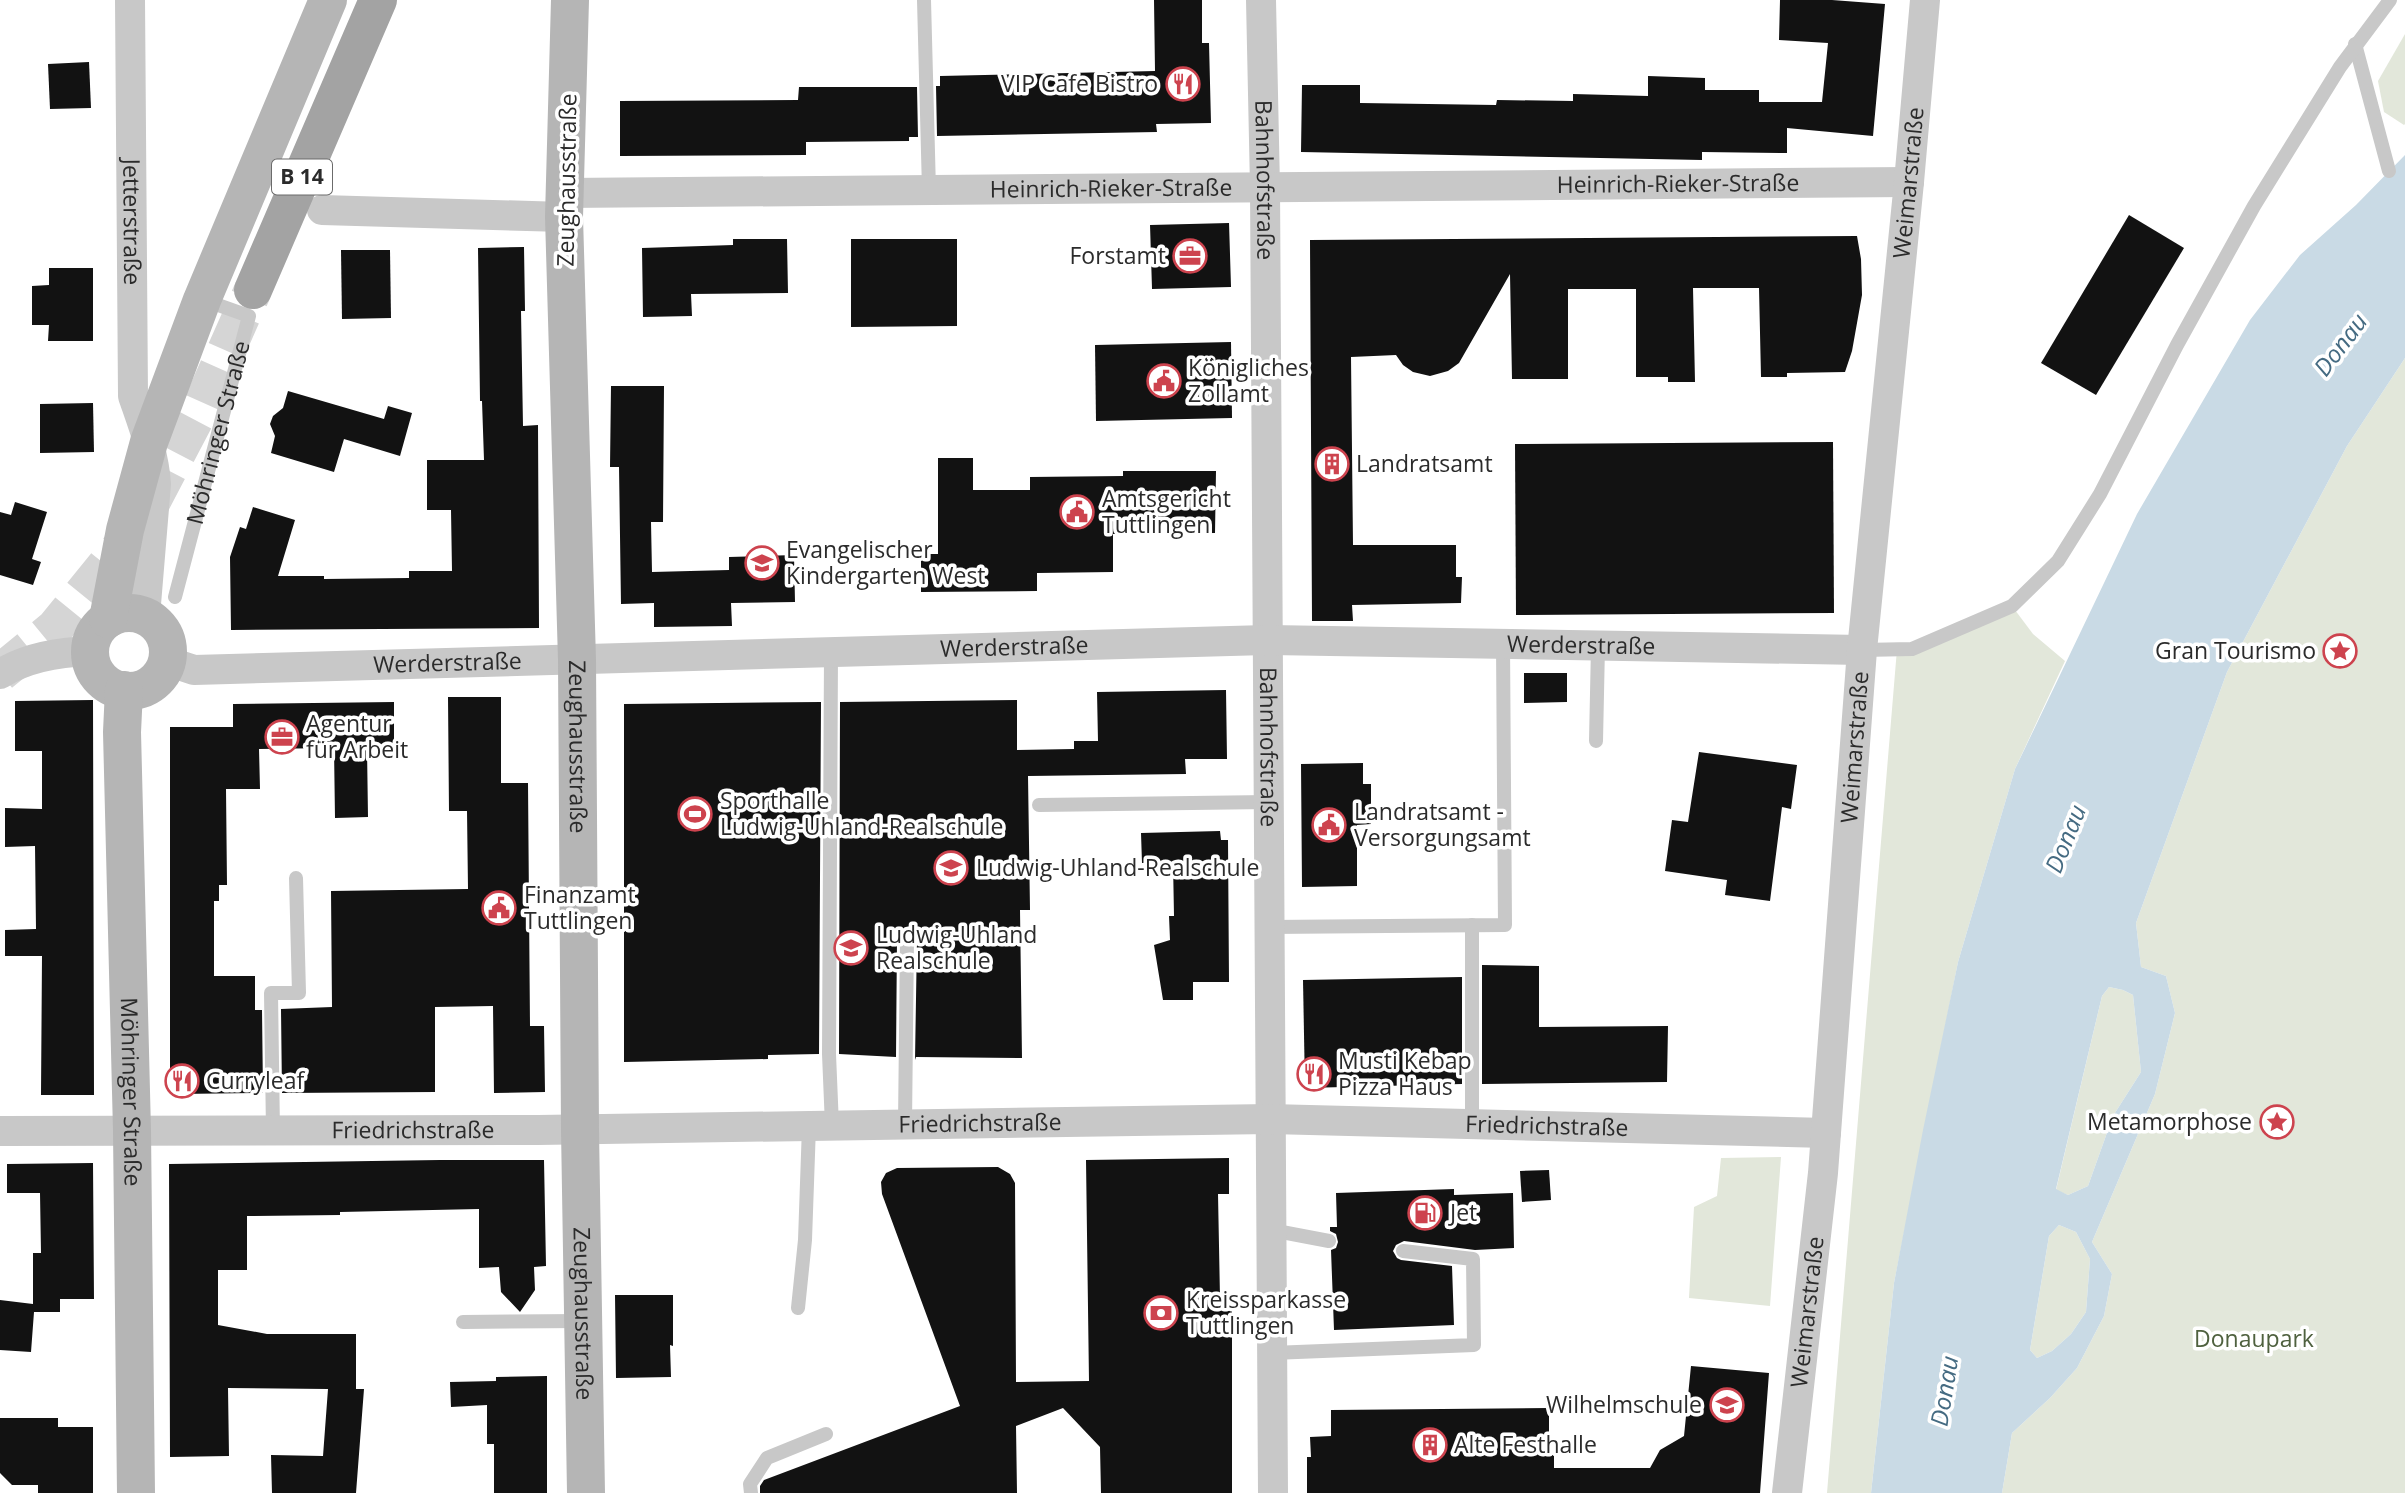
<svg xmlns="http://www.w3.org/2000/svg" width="2405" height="1493" font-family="'Open Sans',sans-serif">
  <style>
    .green { fill: #e2e7da }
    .water { fill: #c9dae5; fill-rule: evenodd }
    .building { fill: #121212 }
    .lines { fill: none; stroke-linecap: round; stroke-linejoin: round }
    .primary-tunnel { stroke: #d5d5d5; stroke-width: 38; stroke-dasharray: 38 19; stroke-linecap: butt }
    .lane { stroke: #c8c8c8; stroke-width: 14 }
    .street { stroke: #c8c8c8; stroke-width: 30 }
    .secondary { stroke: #b5b5b5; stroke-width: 38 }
    .primary { stroke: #a3a3a3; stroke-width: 38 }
    .labels { text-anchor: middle; stroke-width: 7; stroke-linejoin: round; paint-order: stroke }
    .shield { fill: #fff; stroke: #6b6b6b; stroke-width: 2 }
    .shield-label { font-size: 21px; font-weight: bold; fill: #2b2b2b }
    .poi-label { font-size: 23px; fill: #2b2b2b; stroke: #fff; text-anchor: start }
    .street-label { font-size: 23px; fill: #2b2b2b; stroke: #fff }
    .park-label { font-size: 23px; fill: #4f613f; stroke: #fff }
    .water-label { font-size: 24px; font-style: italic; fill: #456b82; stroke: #fff }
  </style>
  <rect width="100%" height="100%" fill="#fff"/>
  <g class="green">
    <polygon points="2405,34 2405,124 2404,125 2384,112 2378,81"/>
    <polygon points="2405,358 2405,1493 2002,1493 2012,1433 2050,1398 2077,1368 2104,1316 2112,1274 2092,1242 2155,1094 2175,1013 2166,976 2141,967 2136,923 2227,672 2347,446"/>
    <polygon points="2012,606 2033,634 2065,661 2015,769 1958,962 1894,1283 1871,1493 1827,1493 1897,649"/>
    <polygon points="2109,987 2123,990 2133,995 2141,1072 2113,1116 2088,1186 2068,1195 2056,1190 2102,996"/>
    <polygon points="1781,1157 1770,1306 1689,1298 1694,1207 1717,1196 1721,1158"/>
    <polygon points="2059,1225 2076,1232 2090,1259 2086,1312 2071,1334 2052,1351 2037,1358 2030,1350 2049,1236"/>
  </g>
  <path class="water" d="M2405,155V358L2347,446L2227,672L2136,923L2141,967L2166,976L2175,1013L2155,1094L2092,1242L2112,1274L2104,1316L2077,1368L2050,1398L2012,1433L2002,1493H1871L1894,1283L1923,1130L1958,962L2015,769L2137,514L2250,320L2300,255L2356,205ZM2109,987L2123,990L2133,995L2141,1072L2113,1116L2088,1186L2068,1195L2056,1189L2102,996ZM2059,1225L2076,1232L2090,1259L2086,1312L2071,1334L2052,1351L2037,1358L2030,1350L2049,1236Z"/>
  <g class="building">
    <polygon points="1154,0 1202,0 1202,43 1209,43 1211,123 1156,124 1157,132 937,136 936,86 940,86 940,76 1155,71"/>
    <polygon points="1780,0 1832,0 1885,4 1873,136 1787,128 1787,153 1702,152 1702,160 1301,152 1302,85 1360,85 1360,103 1496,105 1497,100 1573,101 1573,94 1648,96 1648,76 1705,78 1705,90 1759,90 1759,102 1822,102 1828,43 1779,40"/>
    <polygon points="89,62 91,108 50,109 48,64"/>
    <polygon points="799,87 917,87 918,137 909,137 909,141 806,142 806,155 620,156 620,101 798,100"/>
    <polygon points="2129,215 2184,248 2096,395 2041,363"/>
    <polygon points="1229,223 1231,287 1152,289 1150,225"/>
    <polygon points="1857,236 1861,259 1862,295 1852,351 1845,372 1787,373 1787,377 1761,377 1759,288 1693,288 1695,382 1668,382 1668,377 1636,377 1636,289 1568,289 1568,379 1512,379 1510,274 1459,363 1448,371 1430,376 1413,372 1403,365 1396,355 1351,357 1353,545 1456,545 1456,577 1462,577 1461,603 1352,605 1353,621 1312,621 1310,240"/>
    <polygon points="733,239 787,239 788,293 691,294 692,316 643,317 642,248 733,245"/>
    <polygon points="851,239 957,239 957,326 851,327"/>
    <polygon points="524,247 525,311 521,311 523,426 538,425 539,628 231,630 230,557 240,527 246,529 253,507 295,520 278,576 324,576 324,579 409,578 409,571 452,571 451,510 427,510 427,460 484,460 482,401 480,401 478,248"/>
    <polygon points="341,250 390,250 391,318 342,319"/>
    <polygon points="49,268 93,268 93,341 48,341 49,325 32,325 32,286 49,285"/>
    <polygon points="1231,342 1232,418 1096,421 1095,345"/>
    <polygon points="611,386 664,386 663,522 651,522 652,572 729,570 729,557 794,555 795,602 731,603 732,626 654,627 654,603 621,604 619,467 610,467"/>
    <polygon points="288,391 384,419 388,406 412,413 400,456 344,439 334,472 271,453 275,436 270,424 273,416 283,408"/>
    <polygon points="93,403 94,452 40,453 40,404"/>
    <polygon points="1833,442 1834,613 1516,615 1515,444"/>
    <polygon points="938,458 973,458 973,490 1030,490 1030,477 1123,476 1123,471 1216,471 1215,533 1113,534 1113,572 1037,573 1037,591 921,592 921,554 938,554"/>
    <polygon points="15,502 47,512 32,559 41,562 33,585 0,575 0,512 11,515"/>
    <polygon points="1524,673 1567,673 1567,702 1524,703"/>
    <polygon points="1226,690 1227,759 1185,759 1186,774 1028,776 1030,910 1020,910 1022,1058 916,1057 915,1060 917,938 915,933 908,928 902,930 897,938 896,1057 839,1054 840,702 1017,700 1017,750 1074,749 1074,741 1098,741 1097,692"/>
    <polygon points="448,697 501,697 501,783 528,783 530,1026 544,1026 545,1092 494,1093 493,1006 435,1007 435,1092 282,1093 281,1009 332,1007 331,891 468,889 467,811 449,811"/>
    <polygon points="93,700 94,1095 41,1095 42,956 5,956 5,930 36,929 35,846 5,847 5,808 42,809 42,751 15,751 15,701"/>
    <polygon points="394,702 394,748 367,748 368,817 335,818 334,748 259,749 260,789 226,789 227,885 219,885 219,901 214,901 214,976 255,976 255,1010 262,1010 263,1093 178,1094 170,1084 170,727 233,727 233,704"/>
    <polygon points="821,702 819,1054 768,1055 768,1059 624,1062 624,704"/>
    <polygon points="1699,752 1797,765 1791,809 1782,807 1770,901 1725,895 1727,880 1665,871 1672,820 1688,822"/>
    <polygon points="1363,763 1363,784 1371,784 1371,824 1357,825 1357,886 1302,887 1301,764"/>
    <polygon points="1220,831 1221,840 1228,840 1229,982 1193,982 1193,1000 1163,1000 1154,945 1170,940 1169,916 1174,916 1173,862 1142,863 1141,833"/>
    <polygon points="1482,965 1539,966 1539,1027 1668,1026 1667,1082 1482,1084"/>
    <polygon points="1462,977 1462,1084 1305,1088 1303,980"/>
    <polygon points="1229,1158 1229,1194 1218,1194 1220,1298 1232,1298 1232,1493 1101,1493 1100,1447 1063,1408 1016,1426 1017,1493 760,1493 760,1486 764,1480 960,1406 882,1194 881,1182 886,1173 897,1168 998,1167 1010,1174 1015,1183 1016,1382 1089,1381 1086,1160"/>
    <polygon points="440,1160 544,1160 546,1266 534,1267 535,1290 520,1312 501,1292 499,1267 479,1268 479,1209 340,1212 340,1215 247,1216 247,1270 218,1270 218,1325 267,1334 356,1334 356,1389 364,1389 356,1493 272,1493 271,1455 323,1456 328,1389 228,1388 229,1456 170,1457 169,1164"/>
    <polygon points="93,1163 94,1299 60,1299 60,1312 34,1312 31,1352 0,1350 0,1300 33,1304 33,1253 41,1253 40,1193 7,1193 7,1164"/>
    <polygon points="1549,1170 1551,1200 1522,1202 1520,1171"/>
    <polygon points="1454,1189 1454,1195 1513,1193 1514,1248 1475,1250 1404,1241 1396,1245 1393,1251 1397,1258 1401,1260 1452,1266 1454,1325 1334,1330 1331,1250 1336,1248 1338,1242 1336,1234 1330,1231 1330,1227 1337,1227 1336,1193"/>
    <polygon points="615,1295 673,1295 673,1346 670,1345 671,1377 616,1378"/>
    <polygon points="1691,1366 1769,1373 1760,1493 1307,1493 1307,1457 1311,1457 1310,1437 1331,1436 1331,1410 1549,1408 1549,1453 1554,1453 1554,1468 1650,1468 1660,1450 1684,1436"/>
    <polygon points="547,1376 547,1493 494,1493 494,1444 487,1444 487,1405 451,1407 450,1382 496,1381 496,1377"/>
    <polygon points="0,1418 58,1418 58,1427 93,1427 93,1493 38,1493 38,1485 12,1485 0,1473"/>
  </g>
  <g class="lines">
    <polyline class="primary-tunnel" points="0,673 55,628 141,522 202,405 253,290"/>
    <g class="lane">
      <polyline points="924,0 929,190"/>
      <polyline points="2355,44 2389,171"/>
      <path id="s1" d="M175,597L249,316L204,300"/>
      <polyline points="1862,650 1912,649 2012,606 2058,561 2100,494 2177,345 2254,206 2340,67 2390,0"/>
      <polyline points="831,653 829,1054 832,1126"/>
      <polyline points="1596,741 1598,646"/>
      <polyline points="1039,805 1268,802"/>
      <polyline points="1269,927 1505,925 1503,644"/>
      <polyline points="1472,1124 1472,925"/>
      <polyline points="905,1125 907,938"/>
      <polyline points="273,1131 271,993 299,993 296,878"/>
      <polyline points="1271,1230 1329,1241"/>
      <polyline points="798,1308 805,1240 809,1126"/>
      <polyline points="463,1322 582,1321"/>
      <polyline points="1272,1353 1474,1345 1473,1259 1403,1251"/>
      <polyline points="751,1493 750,1484 767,1458 826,1434"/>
    </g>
    <g class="street">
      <path id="s2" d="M130,0L133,396C143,425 154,453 156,484L145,616"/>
      <path id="s3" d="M1261,0L1265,187L1273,1493"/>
      <path id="s4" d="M565,193L1909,182"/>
      <polyline points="322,210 564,217"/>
      <path id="s5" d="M167,661L194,670L1266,640L1862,650"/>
      <path d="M0,674C27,657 59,652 90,651"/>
      <path id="s6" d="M0,1131L538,1130L1270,1119L1826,1133"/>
      <path id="s7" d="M1787,1493L1823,1173L1862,650L1909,182L1925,0"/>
    </g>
    <g class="secondary">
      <path id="s8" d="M570,0L564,217L577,660L580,1130L586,1493"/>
      <circle cx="129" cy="652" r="39"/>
      <polyline points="108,619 125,530 149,442 202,300 328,0"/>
      <path id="s9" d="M124,690L122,732L132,1131L136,1493"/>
    </g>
    <polyline class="primary" points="253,290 378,0"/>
  </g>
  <defs>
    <symbol id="restaurant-ring" viewBox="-11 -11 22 22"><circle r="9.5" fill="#fff" stroke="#cd434e" stroke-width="1.5"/><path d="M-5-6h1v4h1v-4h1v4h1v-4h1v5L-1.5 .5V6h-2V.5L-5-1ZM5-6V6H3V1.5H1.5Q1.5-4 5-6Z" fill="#cd434e"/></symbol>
    <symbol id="office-ring" viewBox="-11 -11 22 22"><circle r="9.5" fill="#fff" stroke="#cd434e" stroke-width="1.5"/><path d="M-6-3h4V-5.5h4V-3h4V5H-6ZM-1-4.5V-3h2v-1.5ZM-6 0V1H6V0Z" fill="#cd434e"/></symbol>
    <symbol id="civic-ring" viewBox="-11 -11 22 22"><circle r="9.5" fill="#fff" stroke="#cd434e" stroke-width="1.5"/><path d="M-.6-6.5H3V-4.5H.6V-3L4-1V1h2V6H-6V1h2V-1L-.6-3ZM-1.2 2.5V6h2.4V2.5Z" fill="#cd434e"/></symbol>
    <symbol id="building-ring" viewBox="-11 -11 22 22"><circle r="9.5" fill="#fff" stroke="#cd434e" stroke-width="1.5"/><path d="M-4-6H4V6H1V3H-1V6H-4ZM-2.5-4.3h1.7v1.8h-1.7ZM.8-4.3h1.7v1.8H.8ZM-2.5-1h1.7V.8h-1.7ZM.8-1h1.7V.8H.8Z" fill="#cd434e"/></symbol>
    <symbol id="school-ring" viewBox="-11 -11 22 22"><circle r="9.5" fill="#fff" stroke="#cd434e" stroke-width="1.5"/><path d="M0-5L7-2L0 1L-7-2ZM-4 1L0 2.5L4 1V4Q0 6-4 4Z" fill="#cd434e"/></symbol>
    <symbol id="sight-ring" viewBox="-11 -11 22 22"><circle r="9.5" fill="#fff" stroke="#cd434e" stroke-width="1.5"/><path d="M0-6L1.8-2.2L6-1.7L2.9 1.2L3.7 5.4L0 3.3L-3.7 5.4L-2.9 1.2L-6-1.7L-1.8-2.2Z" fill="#cd434e"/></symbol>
    <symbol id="stadium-ring" viewBox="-11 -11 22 22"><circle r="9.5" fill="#fff" stroke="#cd434e" stroke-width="1.5"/><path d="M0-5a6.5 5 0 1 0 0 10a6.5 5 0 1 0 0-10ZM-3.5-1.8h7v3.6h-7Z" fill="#cd434e"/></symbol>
    <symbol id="fuel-ring" viewBox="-11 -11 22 22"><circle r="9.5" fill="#fff" stroke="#cd434e" stroke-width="1.5"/><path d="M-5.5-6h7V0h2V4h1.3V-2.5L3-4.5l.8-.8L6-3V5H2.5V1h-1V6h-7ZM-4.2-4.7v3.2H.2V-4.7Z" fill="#cd434e"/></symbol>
    <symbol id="bank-ring" viewBox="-11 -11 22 22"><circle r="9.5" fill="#fff" stroke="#cd434e" stroke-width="1.5"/><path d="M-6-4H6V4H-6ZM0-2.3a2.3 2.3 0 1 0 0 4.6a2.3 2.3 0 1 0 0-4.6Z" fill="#cd434e"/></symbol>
  </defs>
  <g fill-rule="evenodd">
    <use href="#restaurant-ring" x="1164" y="65" width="38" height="38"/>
    <use href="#office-ring" x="1171" y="237" width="38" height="38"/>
    <use href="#civic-ring" x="1145" y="362" width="38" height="38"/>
    <use href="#building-ring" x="1313" y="445" width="38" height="38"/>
    <use href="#civic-ring" x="1058" y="493" width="38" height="38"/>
    <use href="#school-ring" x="743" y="544" width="38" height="38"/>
    <use href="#sight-ring" x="2321" y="632" width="38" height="38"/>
    <use href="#office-ring" x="263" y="718" width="38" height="38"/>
    <use href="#stadium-ring" x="676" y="795" width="38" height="38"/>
    <use href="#civic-ring" x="1310" y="806" width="38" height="38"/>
    <use href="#school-ring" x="932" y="849" width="38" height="38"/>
    <use href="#civic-ring" x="480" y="889" width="38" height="38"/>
    <use href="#school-ring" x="832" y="929" width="38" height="38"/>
    <use href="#restaurant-ring" x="1295" y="1055" width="38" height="38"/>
    <use href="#restaurant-ring" x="163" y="1062" width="38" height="38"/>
    <use href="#sight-ring" x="2258" y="1103" width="38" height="38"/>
    <use href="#fuel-ring" x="1406" y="1194" width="38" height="38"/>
    <use href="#bank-ring" x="1142" y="1294" width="38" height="38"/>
    <use href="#school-ring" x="1708" y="1386" width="38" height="38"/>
    <use href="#building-ring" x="1411" y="1426" width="38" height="38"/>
  </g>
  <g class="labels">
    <rect class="shield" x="272" y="159.5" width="60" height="35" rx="5"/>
    <g class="shield-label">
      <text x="302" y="184">B 14</text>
    </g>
    <g class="poi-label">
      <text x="1158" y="92" text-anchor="end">VIP Cafe Bistro</text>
      <text x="1166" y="264" text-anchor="end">Forstamt</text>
      <text x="1188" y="376">Königliches<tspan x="1188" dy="26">Zollamt</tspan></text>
      <text x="1356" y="472">Landratsamt</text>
      <text x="1102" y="507">Amtsgericht<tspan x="1102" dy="26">Tuttlingen</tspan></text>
      <text x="786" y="558">Evangelischer<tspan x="786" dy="26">Kindergarten West</tspan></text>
      <text x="2316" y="659" text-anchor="end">Gran Tourismo</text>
      <text x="306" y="732">Agentur<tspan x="306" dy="26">für Arbeit</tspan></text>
      <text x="720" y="809">Sporthalle<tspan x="720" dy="26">Ludwig-Uhland-Realschule</tspan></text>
      <text x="1354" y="820">Landratsamt -<tspan x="1354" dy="26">Versorgungsamt</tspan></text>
      <text x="976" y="876">Ludwig-Uhland-Realschule</text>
      <text x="524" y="903">Finanzamt<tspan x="524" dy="26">Tuttlingen</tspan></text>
      <text x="876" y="943">Ludwig-Uhland<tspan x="876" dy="26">Realschule</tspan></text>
      <text x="1338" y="1069">Musti Kebap<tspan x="1338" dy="26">Pizza Haus</tspan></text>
      <text x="206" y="1089">Curryleaf</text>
      <text x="2252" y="1130" text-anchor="end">Metamorphose</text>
      <text x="1450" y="1221">Jet</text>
      <text x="1186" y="1308">Kreissparkasse<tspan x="1186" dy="26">Tuttlingen</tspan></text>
      <text x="1702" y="1413" text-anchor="end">Wilhelmschule</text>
      <text x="1454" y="1453">Alte Festhalle</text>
    </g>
    <g class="street-label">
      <text transform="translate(567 180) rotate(-89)" y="8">Zeughausstraße</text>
      <text dy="8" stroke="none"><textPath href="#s3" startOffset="180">Bahnhofstraße</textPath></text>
      <text dy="8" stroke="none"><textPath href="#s7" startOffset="1316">Weimarstraße</textPath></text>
      <text dy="8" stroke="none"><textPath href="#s4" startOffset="1113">Heinrich-Rieker-Straße</textPath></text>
      <text dy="8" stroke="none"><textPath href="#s4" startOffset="546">Heinrich-Rieker-Straße</textPath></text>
      <text dy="8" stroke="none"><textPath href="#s2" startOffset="222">Jetterstraße</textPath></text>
      <text dy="8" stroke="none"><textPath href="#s1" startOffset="170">Möhringer Straße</textPath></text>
      <text dy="8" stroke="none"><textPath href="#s5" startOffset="1416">Werderstraße</textPath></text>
      <text dy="8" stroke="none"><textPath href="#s5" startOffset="849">Werderstraße</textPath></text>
      <text dy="8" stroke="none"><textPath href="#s5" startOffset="282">Werderstraße</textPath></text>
      <text dy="8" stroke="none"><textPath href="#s8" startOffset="747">Zeughausstraße</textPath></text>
      <text dy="8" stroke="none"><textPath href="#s3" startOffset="747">Bahnhofstraße</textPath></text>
      <text dy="8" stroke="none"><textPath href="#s7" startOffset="749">Weimarstraße</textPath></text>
      <text dy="8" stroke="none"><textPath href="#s9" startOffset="402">Möhringer Straße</textPath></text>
      <text dy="8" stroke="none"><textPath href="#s6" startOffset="980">Friedrichstraße</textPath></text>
      <text dy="8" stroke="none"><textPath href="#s6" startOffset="1547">Friedrichstraße</textPath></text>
      <text dy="8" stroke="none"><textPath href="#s6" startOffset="413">Friedrichstraße</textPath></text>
      <text dy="8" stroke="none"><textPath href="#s7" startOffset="182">Weimarstraße</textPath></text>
      <text dy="8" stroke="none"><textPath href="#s8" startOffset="1314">Zeughausstraße</textPath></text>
    </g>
    <g class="park-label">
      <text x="2254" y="1347">Donaupark</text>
    </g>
    <g class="water-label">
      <text transform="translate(2341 345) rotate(-53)" y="8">Donau</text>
      <text transform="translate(2066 839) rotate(-68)" y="8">Donau</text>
      <text transform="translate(1945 1391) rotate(-81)" y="8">Donau</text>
    </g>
  </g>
</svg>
